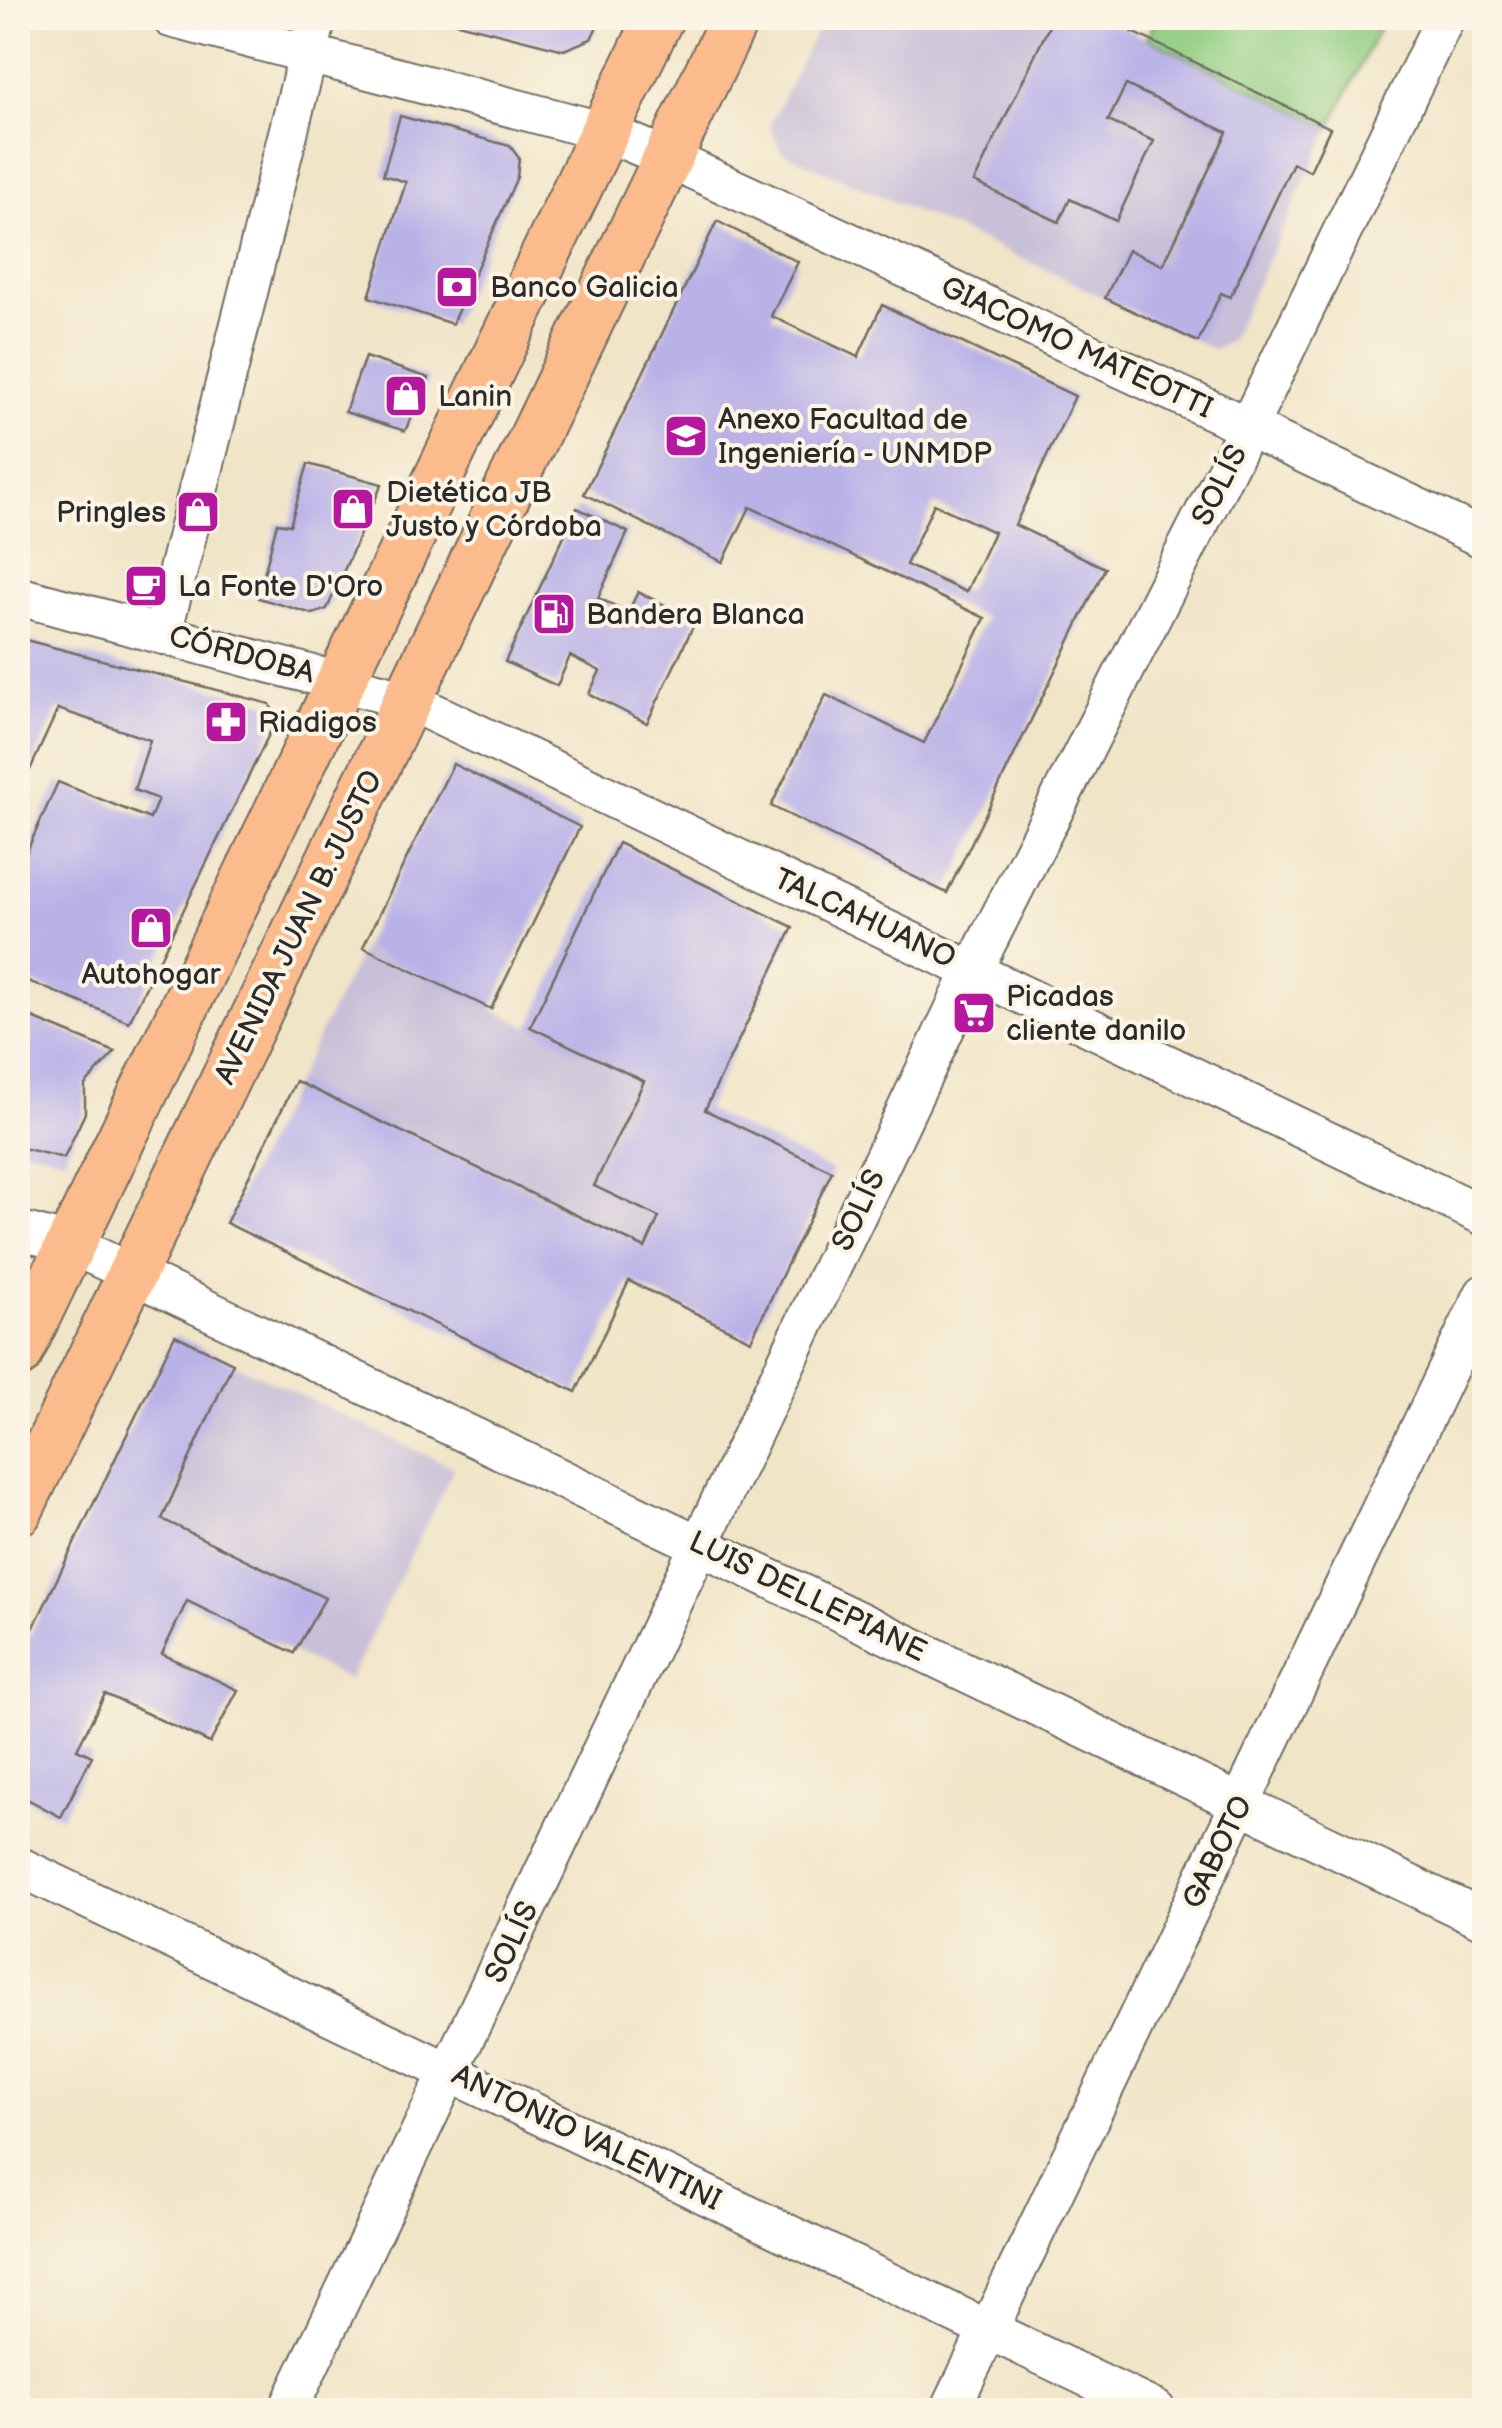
<svg xmlns="http://www.w3.org/2000/svg" width="1502" height="2428" font-family="'Balsamiq Sans',sans-serif">
  <style>
    .industrial { fill: #c8bfd8 }
    .green { fill: #92ce83; stroke: #5e7c57; stroke-width: 2.5 }
    .building { fill: #bab2e7; fill-rule: evenodd }
    .lines { fill: none; stroke-linecap: round; stroke-linejoin: round }
    .minor-casing { stroke: #706c62; stroke-width: 42 }
    .major-casing { stroke: #706c62; stroke-width: 52 }
    .minor { stroke: #fff; stroke-width: 38 }
    .major { stroke: #fbbb8c; stroke-width: 48 }
    .labels { text-anchor: middle; stroke-width: 8; stroke-linejoin: round; paint-order: stroke }
    .poi-label { font-size: 30px; fill: #2b2b2b; stroke: #fcf5e5; text-anchor: start }
    .street-label { font-size: 30px; fill: #2b2b2b; stroke: #fcf5e5 }
  </style>
  <rect width="100%" height="100%" fill="#fcf5e5"/>
  <filter id="ink" filterUnits="userSpaceOnUse"><feTurbulence type="fractalNoise" baseFrequency=".01" numOctaves="2"/><feDisplacementMap in="SourceGraphic" scale="20" xChannelSelector="R" yChannelSelector="G"/><feConvolveMatrix kernelMatrix="1 2 1 2 8 2 1 2 1" color-interpolation-filters="sRGB"/></filter>
  <filter id="wash" filterUnits="userSpaceOnUse"><feTurbulence type="fractalNoise" baseFrequency=".0048" numOctaves="4" result="noise"/><feDisplacementMap in="SourceGraphic" scale="40" xChannelSelector="R" yChannelSelector="G"/><feGaussianBlur stdDeviation="2.25" result="paint"/><feColorMatrix in="noise" values="0 0 0 0 0 0 0 0 0 0 0 0 0 0 0 0 0 1.4 0 .05"/><feComposite in="paint" operator="in"/></filter>
  <g filter="url(#wash)">
    <rect width="100%" height="100%" fill="#f1e5c8"/>
    <g class="industrial">
      <polygon points="823,18 1104,18 1330,128 1230,341 1214,350 1038,266 782,152 769,126"/>
      <polygon points="618,843 793,927 706,1110 832,1171 751,1340 629,1281 576,1392 347,1282 415,1139 296,1081 363,947 530,1027"/>
      <polygon points="233,1363 454,1468 349,1680 294,1653 324,1598 162,1519"/>
    </g>
    <polygon class="green" points="1157,18 1384,18 1330,128 1147,38"/>
    <g id="blocks">
      <g class="building">
        <polygon points="438,18 601,18 591,39 564,50"/>
        <polygon points="1053,18 1104,18 1330,128 1310,171 1293,163 1230,297 1221,293 1198,342 1105,298 1128,250 1163,265 1227,132 1126,85 1108,121 1154,141 1116,221 1070,199 1059,222 974,182"/>
        <polygon points="400,116 510,146 519,158 517,177 452,324 369,297 406,182 383,175"/>
        <path d="M717,221L798,262L771,316L858,357L882,305L1075,396L1015,525L1105,568L947,893L771,806L826,695L924,743L985,618L750,507L723,562L584,494ZM934,504L994,532L966,592L906,565Z"/>
        <polygon points="365,357 429,378 405,431 345,412"/>
        <polygon points="308,464 382,484 327,609 313,614 258,598 277,523 290,525"/>
        <polygon points="577,508 628,532 598,598 628,612 638,592 696,620 647,723 589,694 600,671 570,656 557,686 505,662"/>
        <polygon points="18,638 270,704 276,720 129,1022 18,977 18,871 58,782 150,819 158,799 134,790 150,740 58,709 30,770 18,765"/>
        <polygon points="453,764 580,827 491,1009 363,947"/>
        <polygon points="618,843 793,927 705,1110 832,1171 751,1340 629,1281 576,1392 226,1223 296,1081 645,1248 659,1217 594,1186 644,1081 530,1027"/>
        <polygon points="18,1012 115,1052 85,1085 85,1113 64,1158 18,1147"/>
        <polygon points="175,1335 233,1363 162,1519 325,1598 294,1653 187,1601 162,1654 238,1690 210,1743 105,1694 77,1749 92,1756 61,1817 18,1794 18,1660"/>
      </g>
    </g>
  </g>
  <g filter="url(#ink)">
    <use href="#blocks" fill-opacity="0" stroke="#706c62" stroke-width="2.5"/>
    <g class="lines">
      <defs>
        <g id="minor">
          <polyline points="171,18 605,132 668,158 1248,427 1484,539"/>
          <polyline points="18,596 407,700 1484,1216"/>
          <polyline points="162,634 317,18"/>
          <polyline points="18,1230 70,1244 1484,1920"/>
          <polyline points="18,1866 1156,2410"/>
          <polyline points="288,2410 973,970 1248,427 1445,18"/>
          <polyline points="950,2410 1484,1294"/>
        </g>
        <g id="major">
          <polyline points="18,1354 659,18"/>
          <polyline points="18,1511 735,18"/>
        </g>
      </defs>
      <use href="#minor" class="minor-casing"/>
      <use href="#major" class="major-casing"/>
      <use href="#minor" class="minor"/>
      <use href="#major" class="major"/>
    </g>
  </g>
  <defs>
    <symbol id="bank-square" viewBox="-11 -11 22 22"><rect x="-9" y="-9" width="18" height="18" rx="4" fill="#b5179e" stroke="#fcf5e5"/><path d="M-6-4H6V4H-6ZM0-2.3a2.3 2.3 0 1 0 0 4.6a2.3 2.3 0 1 0 0-4.6Z" fill="#fff"/></symbol>
    <symbol id="shop-square" viewBox="-11 -11 22 22"><rect x="-9" y="-9" width="18" height="18" rx="4" fill="#b5179e" stroke="#fcf5e5"/><path d="M-5-2.5h2.3a2.7 3.5 0 0 1 5.4 0H5L5.5 6h-11ZM-1.5-2.5h3a1.5 2.3 0 0 0-3 0Z" fill="#fff"/></symbol>
    <symbol id="university-square" viewBox="-11 -11 22 22"><rect x="-9" y="-9" width="18" height="18" rx="4" fill="#b5179e" stroke="#fcf5e5"/><path d="M0-5L7-2L0 1L-7-2ZM-4 1L0 2.5L4 1V4Q0 6-4 4Z" fill="#fff"/></symbol>
    <symbol id="cafe-square" viewBox="-11 -11 22 22"><rect x="-9" y="-9" width="18" height="18" rx="4" fill="#b5179e" stroke="#fcf5e5"/><path d="M-5.5-4.5H6V0H3Q3 3.5 0 3.5H-2.5Q-5.5 3.5-5.5 0ZM3-3.2v2h1.7v-2ZM-6 4.5H4V6H-6Z" fill="#fff"/></symbol>
    <symbol id="fuel-square" viewBox="-11 -11 22 22"><rect x="-9" y="-9" width="18" height="18" rx="4" fill="#b5179e" stroke="#fcf5e5"/><path d="M-5.5-6h7V0h2V4h1.3V-2.5L3-4.5l.8-.8L6-3V5H2.5V1h-1V6h-7ZM-4.2-4.7v3.2H.2V-4.7Z" fill="#fff"/></symbol>
    <symbol id="pharmacy-square" viewBox="-11 -11 22 22"><rect x="-9" y="-9" width="18" height="18" rx="4" fill="#b5179e" stroke="#fcf5e5"/><path d="M-2-6h4v4h4v4h-4v4h-4v-4h-4v-4h4Z" fill="#fff"/></symbol>
    <symbol id="supermarket-square" viewBox="-11 -11 22 22"><rect x="-9" y="-9" width="18" height="18" rx="4" fill="#b5179e" stroke="#fcf5e5"/><path d="M-6-5.5h2.5l.6 2H6L4.5 2H-2.5L-4.4-4H-6ZM-1.5 3.2a1.3 1.3 0 1 0 .1 0ZM3 3.2a1.3 1.3 0 1 0 .1 0Z" fill="#fff"/></symbol>
  </defs>
  <g fill-rule="evenodd">
    <use href="#bank-square" x="432" y="262" width="50" height="50"/>
    <use href="#shop-square" x="381" y="371" width="50" height="50"/>
    <use href="#university-square" x="661" y="411" width="50" height="50"/>
    <use href="#shop-square" x="328" y="484" width="50" height="50"/>
    <use href="#shop-square" x="173" y="487" width="50" height="50"/>
    <use href="#cafe-square" x="121" y="561" width="50" height="50"/>
    <use href="#fuel-square" x="529" y="589" width="50" height="50"/>
    <use href="#pharmacy-square" x="201" y="697" width="50" height="50"/>
    <use href="#shop-square" x="126" y="903" width="50" height="50"/>
    <use href="#supermarket-square" x="949" y="988" width="50" height="50"/>
  </g>
  <g class="labels">
    <g class="poi-label">
      <text x="490" y="297">Banco Galicia</text>
      <text x="438" y="406">Lanin</text>
      <text x="718" y="429">Anexo Facultad de<tspan x="718" dy="34">Ingeniería - UNMDP</tspan></text>
      <text x="386" y="502">Dietética JB<tspan x="386" dy="34">Justo y Córdoba</tspan></text>
      <text x="166" y="522" text-anchor="end">Pringles</text>
      <text x="178" y="596">La Fonte D'Oro</text>
      <text x="586" y="624">Bandera Blanca</text>
      <text x="258" y="732">Riadigos</text>
      <text x="151" y="984" text-anchor="middle">Autohogar</text>
      <text x="1006" y="1006">Picadas<tspan x="1006" dy="34">cliente danilo</tspan></text>
    </g>
    <g class="street-label">
      <text transform="translate(1077 347) rotate(25)" y="10">GIACOMO MATEOTTI</text>
      <text transform="translate(1219 485) rotate(-63)" y="10">SOLÍS</text>
      <text transform="translate(242 654) rotate(15)" y="10">CÓRDOBA</text>
      <text transform="translate(865 918) rotate(25)" y="10">TALCAHUANO</text>
      <text transform="translate(298 927) rotate(-64)" y="10">AVENIDA JUAN B. JUSTO</text>
      <text transform="translate(858 1210) rotate(-65)" y="10">SOLÍS</text>
      <text transform="translate(808 1596) rotate(26)" y="10">LUIS DELLEPIANE</text>
      <text transform="translate(1217 1852) rotate(-64)" y="10">GABOTO</text>
      <text transform="translate(511 1942) rotate(-65)" y="10">SOLÍS</text>
      <text transform="translate(587 2137) rotate(26)" y="10">ANTONIO VALENTINI</text>
    </g>
  </g>
  <rect width="1502" height="2428" fill="none" stroke="#fcf5e5" stroke-width="60"/>
</svg>
